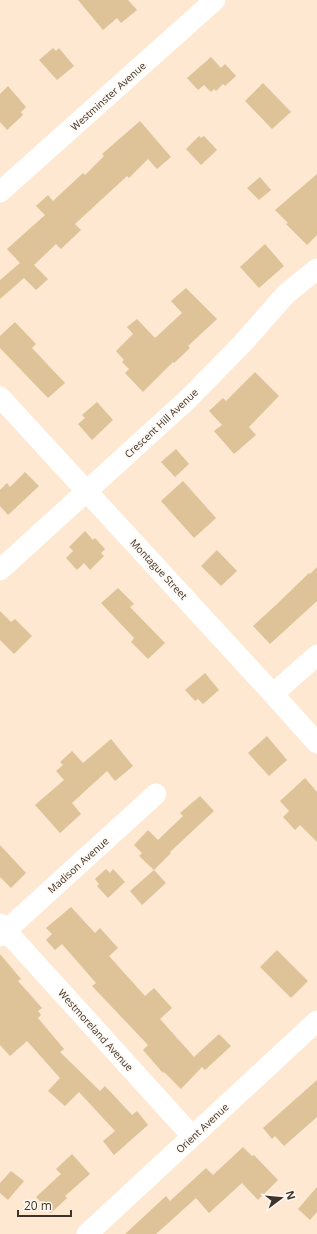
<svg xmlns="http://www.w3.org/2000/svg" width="317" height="1234" font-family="'Open Sans',sans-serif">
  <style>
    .building { fill: #dec298 }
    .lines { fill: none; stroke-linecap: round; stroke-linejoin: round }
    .minor { stroke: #fff; stroke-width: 21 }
    .labels { text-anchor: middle; stroke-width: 3; stroke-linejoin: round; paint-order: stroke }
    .street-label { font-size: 10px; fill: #3f3429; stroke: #fef8f2 }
  </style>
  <rect width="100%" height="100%" fill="#fee8d1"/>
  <g class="building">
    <polygon points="78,0 128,0 137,10 121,23 117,18 103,30"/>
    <polygon points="53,48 56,51 59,48 74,66 57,80 39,60"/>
    <polygon points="211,57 221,68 225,64 236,76 225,86 223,84 216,91 214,89 211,92 204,85 198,90 187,78"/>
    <polygon points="263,83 291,112 272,129 245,101"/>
    <polygon points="8,86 26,107 21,112 23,115 7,130 0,122 0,94"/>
    <polygon points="140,121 171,157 157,169 148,159 129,178 127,176 75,224 81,230 61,249 56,244 34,265 48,279 36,290 24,278 0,299 0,280 20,263 7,249 45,215 36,206 48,195 53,201 83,173 85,175 104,156 102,154"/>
    <polygon points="199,136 201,138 204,136 217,150 201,165 186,149"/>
    <polygon points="317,174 317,235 307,245 286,224 288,223 275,210"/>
    <polygon points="260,177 271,190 259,200 247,188"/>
    <polygon points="265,244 284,266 259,288 240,267"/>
    <polygon points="186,288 217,319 188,346 190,348 174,363 173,362 143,392 125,373 129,369 122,362 124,360 116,351 133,334 127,327 137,319 155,338 182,313 171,301"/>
    <polygon points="15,322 36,344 32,348 65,383 48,398 0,348 0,336"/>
    <polygon points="255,372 279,396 249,427 256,435 234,454 214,431 222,425 209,411 223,398 226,401"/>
    <polygon points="97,402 113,420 92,440 78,424 85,418 82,415"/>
    <polygon points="176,449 189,464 175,477 161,462"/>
    <polygon points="25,472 39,486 8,515 0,506 0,490 7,483 10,487"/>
    <polygon points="183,481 216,518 194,538 161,501"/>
    <polygon points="85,531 93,540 95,538 105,549 101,553 104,556 90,570 84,563 77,570 66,558 73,551 69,547"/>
    <polygon points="217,550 237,571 221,586 201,566"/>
    <polygon points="317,567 317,601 270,644 253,626 277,604 309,573 310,574"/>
    <polygon points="118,588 134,604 130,607 165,643 148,659 131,642 134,638 101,603"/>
    <polygon points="0,611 11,622 15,619 32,636 14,654 0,640"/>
    <polygon points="205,673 219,690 203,704 198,699 195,701 185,690"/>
    <polygon points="267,736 287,760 269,776 248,753"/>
    <polygon points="111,739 133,766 115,781 107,771 72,803 81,814 60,833 35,805 64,780 56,771 63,765 60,762 72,751 83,763"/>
    <polygon points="305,778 317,792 317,842 300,825 295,830 283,817 289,811 280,801"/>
    <polygon points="200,796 214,811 170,852 171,853 154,870 139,856 142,853 134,845 148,830 158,840 183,816 180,813"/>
    <polygon points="0,845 26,873 11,888 0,877"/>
    <polygon points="106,869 110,873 113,869 125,882 108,898 97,886 99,884 95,879"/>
    <polygon points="154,870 166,883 142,905 130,891"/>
    <polygon points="71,907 95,933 100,928 118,948 109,956 145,996 154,988 172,1008 160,1019 194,1057 219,1034 231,1046 205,1070 202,1067 181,1089 164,1072 163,1073 143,1050 148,1045 92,986 96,983 62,944 55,950 46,940 52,934 46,928"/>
    <polygon points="277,950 308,981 291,998 260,967"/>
    <polygon points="0,954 21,979 18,981 42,1008 38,1011 41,1015 38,1018 64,1049 60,1052 100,1091 105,1086 132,1115 137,1111 148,1125 114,1155 103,1141 115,1131 79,1092 65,1106 48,1091 60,1078 27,1041 10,1056 0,1045"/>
    <polygon points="317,1080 317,1117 284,1146 275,1136 272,1139 263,1128"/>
    <polygon points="243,1147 252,1156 254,1155 278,1180 258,1200 242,1183 209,1213 196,1198 156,1234 125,1234 166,1196 170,1201 206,1168 213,1175"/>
    <polygon points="72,1154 90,1174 65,1196 67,1198 51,1213 36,1197 61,1174 56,1169"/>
    <polygon points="11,1171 24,1181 8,1200 0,1193 0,1183"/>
    <polygon points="317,1187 317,1212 310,1220 298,1209"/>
  </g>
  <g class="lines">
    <g class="minor">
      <polyline points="0,192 215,0"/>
      <polyline points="0,397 273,694 317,743"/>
      <polyline points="0,570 188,399 242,344 286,294 317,269"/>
      <polyline points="273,694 317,655"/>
      <polyline points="0,924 192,1136"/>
      <polyline points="0,936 156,794"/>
      <polyline points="87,1234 317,1021"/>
    </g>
  </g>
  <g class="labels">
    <g class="street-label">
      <text transform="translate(108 96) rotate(-42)" y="4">Westminster Avenue</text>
      <text transform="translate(161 423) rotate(-43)" y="4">Crescent Hill Avenue</text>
      <text transform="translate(159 569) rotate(47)" y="4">Montague Street</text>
      <text transform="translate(78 865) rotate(-42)" y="4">Madison Avenue</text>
      <text transform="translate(96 1030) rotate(48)" y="4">Westmoreland Avenue</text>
      <text transform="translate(202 1128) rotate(-43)" y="4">Orient Avenue</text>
    </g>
  </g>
  <g transform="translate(281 1198) rotate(74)" stroke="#fef8f2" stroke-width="3" paint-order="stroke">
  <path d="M0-3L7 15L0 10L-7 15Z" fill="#3f3429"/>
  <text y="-6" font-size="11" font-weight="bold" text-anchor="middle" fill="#3f3429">N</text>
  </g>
  <path d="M18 1210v6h53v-6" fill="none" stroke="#3f3429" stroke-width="2"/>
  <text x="24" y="1210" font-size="12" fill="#3f3429" stroke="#fef8f2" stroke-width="3" paint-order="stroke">20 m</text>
</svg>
